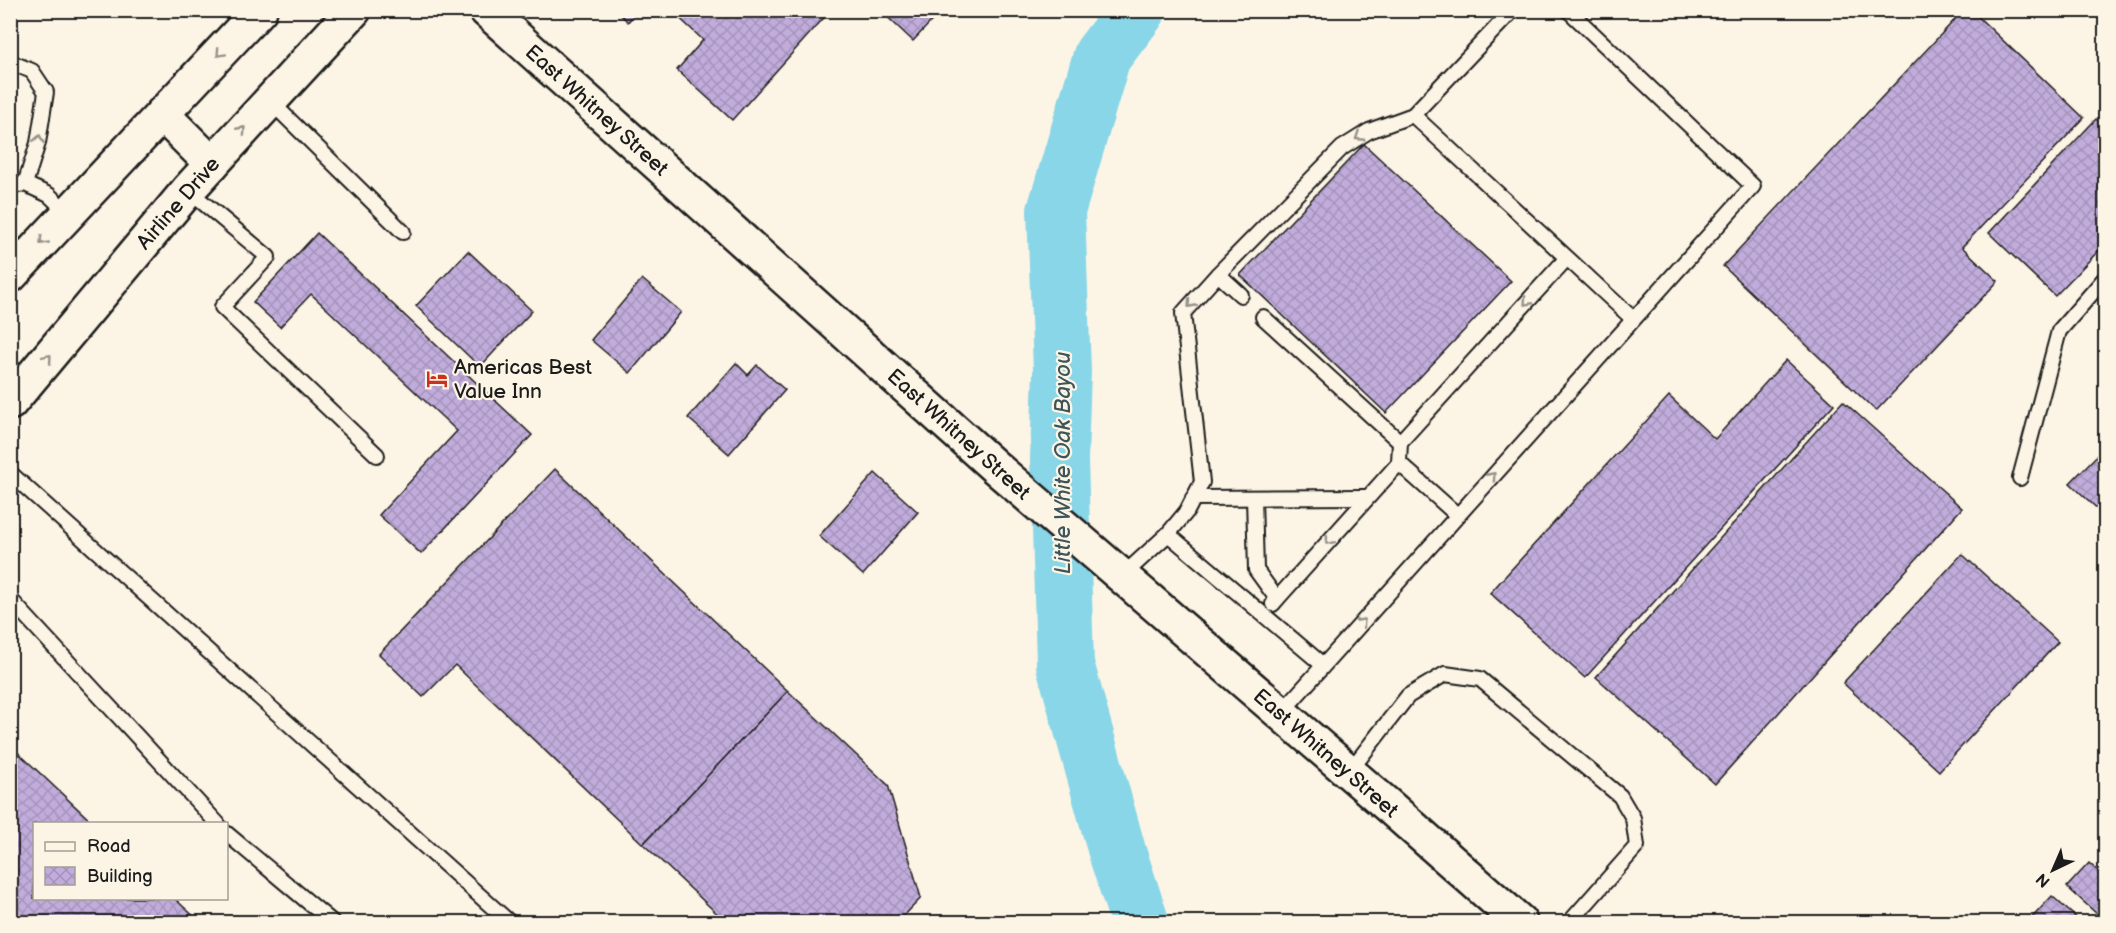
<svg xmlns="http://www.w3.org/2000/svg" width="2116" height="933" font-family="'Balsamiq Sans',sans-serif">
  <style>
    .lines { fill: none; stroke-linecap: round; stroke-linejoin: round }
    .river { stroke: #89d6e8; stroke-width: 58 }
    .building { fill: url(#building-cross-hatch); stroke: #1c1c1c; stroke-width: 1.5 }
    .lane-casing { stroke: #1c1c1c; stroke-width: 18 }
    .secondary-casing { stroke: #1c1c1c; stroke-width: 38 }
    .lane { stroke: #fcf5e5; stroke-width: 14 }
    .secondary { stroke: #fcf5e5; stroke-width: 33 }
    .oneway { stroke: #97938b }
    .labels { text-anchor: middle; stroke-width: 4.5; stroke-linejoin: round; paint-order: stroke }
    .street-label { font-size: 21px; fill: #1c1c1c; stroke: #fcf5e5 }
    .poi-label { font-size: 21px; fill: #1c1c1c; stroke: #fcf5e5; text-anchor: start }
    .water-label { font-size: 22px; font-style: italic; fill: #3d5459; stroke: #fcf5e5 }
  </style>
  <defs>
    <pattern id="building-cross-hatch" width="8" height="8" patternUnits="userSpaceOnUse" patternTransform="scale(1.5)"><rect width="8" height="8" fill="#c1acdb"/><path d="M0 0l8 8M0 8l8-8" fill="none" stroke="#a593bb"/></pattern>
  </defs>
  <rect width="100%" height="100%" fill="#fcf5e5"/>
  <filter id="ink" filterUnits="userSpaceOnUse"><feTurbulence type="fractalNoise" baseFrequency=".0167" numOctaves="2"/><feDisplacementMap in="SourceGraphic" scale="12" xChannelSelector="R" yChannelSelector="G"/><feConvolveMatrix kernelMatrix="1 2 1 2 8 2 1 2 1" color-interpolation-filters="sRGB"/></filter>
  <g filter="url(#ink)">
    <g class="lines">
      <polyline class="river" points="1137,10 1102,56 1056,211 1062,371 1059,459 1065,664 1118,855 1140,922"/>
    </g>
    <g class="building">
      <polygon points="616,10 638,10 628,22"/>
      <polygon points="671,10 831,10 732,120 677,70 703,40"/>
      <polygon points="880,10 942,10 913,41"/>
      <polygon points="1964,10 1971,10 2084,118 1962,247 1998,281 1876,411 1723,266"/>
      <polygon points="2096,119 2106,128 2106,243 2055,296 1989,233"/>
      <polygon points="1364,144 1511,281 1386,413 1240,275"/>
      <polygon points="317,233 532,435 421,554 379,515 457,431 311,294 280,327 253,302"/>
      <polygon points="468,251 532,311 480,367 416,306"/>
      <polygon points="642,279 681,312 630,373 591,340"/>
      <polygon points="1786,360 1834,404 1585,678 1490,593 1669,396 1715,439"/>
      <polygon points="736,363 748,375 757,365 785,390 729,454 688,418"/>
      <polygon points="1843,401 1962,508 1715,784 1596,677"/>
      <polygon points="2106,446 2106,517 2070,483"/>
      <polygon points="555,469 788,691 643,844 455,665 423,697 379,654"/>
      <polygon points="875,473 918,512 863,575 819,536"/>
      <polygon points="1962,554 2058,642 1939,771 1843,683"/>
      <polygon points="788,691 888,785 921,898 898,922 726,922 643,844"/>
      <polygon points="10,745 94,824 34,824 34,898 174,898 200,922 10,922"/>
      <polygon points="2089,863 2099,872 2106,865 2106,922 2067,887"/>
      <polygon points="2052,896 2081,922 2028,922"/>
    </g>
    <g class="lines">
      <defs>
        <g id="lane">
          <polyline points="10,62 32,71 46,92 38,143 25,184"/>
          <polyline points="269,100 403,232"/>
          <polyline points="1413,115 1633,319"/>
          <polyline points="10,186 25,184 49,195 69,214"/>
          <polyline points="188,190 268,257 222,307 377,455"/>
          <polyline points="1218,274 1241,295"/>
          <polyline points="1263,317 1400,442"/>
          <polyline points="1399,463 1457,515"/>
          <polyline points="10,473 509,922"/>
          <polyline points="2020,478 2059,331 2106,277"/>
          <polyline points="1193,498 1367,497"/>
          <polyline points="1254,498 1256,570 1277,599 1273,604"/>
          <polyline points="1168,534 1323,665"/>
          <polyline points="1122,576 1168,534 1187,511 1202,482 1183,313 1218,274 1342,148 1369,131 1413,115 1513,10"/>
          <polyline points="10,599 218,824"/>
          <polyline points="1277,599 1399,463 1400,442 1566,259"/>
          <polyline points="1281,713 1753,186 1568,10"/>
          <polyline points="1349,772 1408,696 1445,674 1480,679 1620,796 1633,818 1637,846 1570,922"/>
          <polyline points="226,833 332,922"/>
        </g>
        <g id="secondary">
          <polyline points="486,10 995,467 1392,809 1520,922"/>
          <polyline points="162,114 212,164"/>
          <polyline points="10,276 260,10"/>
          <polyline points="10,403 188,190 354,10"/>
        </g>
      </defs>
      <use href="#lane" class="lane-casing"/>
      <use href="#secondary" class="secondary-casing"/>
      <use href="#lane" class="lane"/>
      <use href="#secondary" class="secondary"/>
    </g>
    <defs><path id="oneway-chevron" d="M-2-3.5L2.5 0L-2 3.5" fill="none" stroke-width="1.6" stroke-linecap="round" stroke-linejoin="round" transform="scale(1.5)"/></defs>
    <g class="oneway">
      <use href="#oneway-chevron" transform="translate(220 53) rotate(133)"/>
      <use href="#oneway-chevron" transform="translate(242 130) rotate(-48)"/>
      <use href="#oneway-chevron" transform="translate(1359 137) rotate(147)"/>
      <use href="#oneway-chevron" transform="translate(39 139) rotate(-79)"/>
      <use href="#oneway-chevron" transform="translate(43 241) rotate(134)"/>
      <use href="#oneway-chevron" transform="translate(1527 302) rotate(132)"/>
      <use href="#oneway-chevron" transform="translate(1191 304) rotate(132)"/>
      <use href="#oneway-chevron" transform="translate(48 358) rotate(-50)"/>
      <use href="#oneway-chevron" transform="translate(1492 476) rotate(-48)"/>
      <use href="#oneway-chevron" transform="translate(1329 541) rotate(131)"/>
      <use href="#oneway-chevron" transform="translate(1362 622) rotate(-48)"/>
    </g>
  </g>
  <defs>
    <symbol id="hotel-bare" viewBox="-9 -9 18 18"><path d="M-6-4.5h1.5V1H6V5H4.5V3h-9V5H-6ZM-4 0a1.8 1.8 0 1 1 3.6 0ZM.5 0V-2.5h3Q6-2.5 6 0Z" fill="#c8321e" stroke="#fcf5e5" stroke-width="2.5" paint-order="stroke"/></symbol>
  </defs>
  <g fill-rule="evenodd">
    <use href="#hotel-bare" x="422" y="364" width="30" height="30"/>
  </g>
  <g class="labels">
    <g class="street-label">
      <text transform="translate(597 110) rotate(42)" y="7">East Whitney Street</text>
      <text transform="translate(178 203) rotate(-49)" y="7">Airline Drive</text>
      <text transform="translate(959 434) rotate(42)" y="7">East Whitney Street</text>
      <text transform="translate(1326 753) rotate(41)" y="7">East Whitney Street</text>
    </g>
    <g class="poi-label">
      <text x="454" y="374">Americas Best<tspan x="454" dy="24">Value Inn</tspan></text>
    </g>
    <g class="water-label">
      <text transform="translate(1062 463) rotate(-90)" y="8">Little White Oak Bayou</text>
    </g>
  </g>
  <rect width="2116" height="933" fill="none" stroke="#fcf5e5" stroke-width="36"/>
  <rect x="18" y="18" width="2080" height="897" fill="none" stroke="#1c1c1c" stroke-width="2" filter="url(#ink)"/>
  <rect x="33" y="822" width="195" height="78" fill="#fcf5e5" stroke="#a29e95" stroke-width="1.5"/>
  <rect x="45" y="842" width="30" height="9" fill="#fcf5e5" stroke="#a29e95" stroke-width="1.5"/>
  <text x="87" y="852" font-size="18" fill="#1c1c1c">Road</text>
  <rect x="45" y="867" width="30" height="18" fill="url(#building-cross-hatch)" stroke="#a29e95" stroke-width="1.5"/>
  <text x="87" y="882" font-size="18" fill="#1c1c1c">Building</text>
  <g transform="translate(2053 870) rotate(224)" stroke="#fcf5e5" stroke-width="4.5" paint-order="stroke">
  <path d="M0-4.5L10 22L0 15L-10 22Z" fill="#1c1c1c"/>
  <text y="-9" font-size="16" font-weight="bold" text-anchor="middle" fill="#1c1c1c">N</text>
  </g>
</svg>
